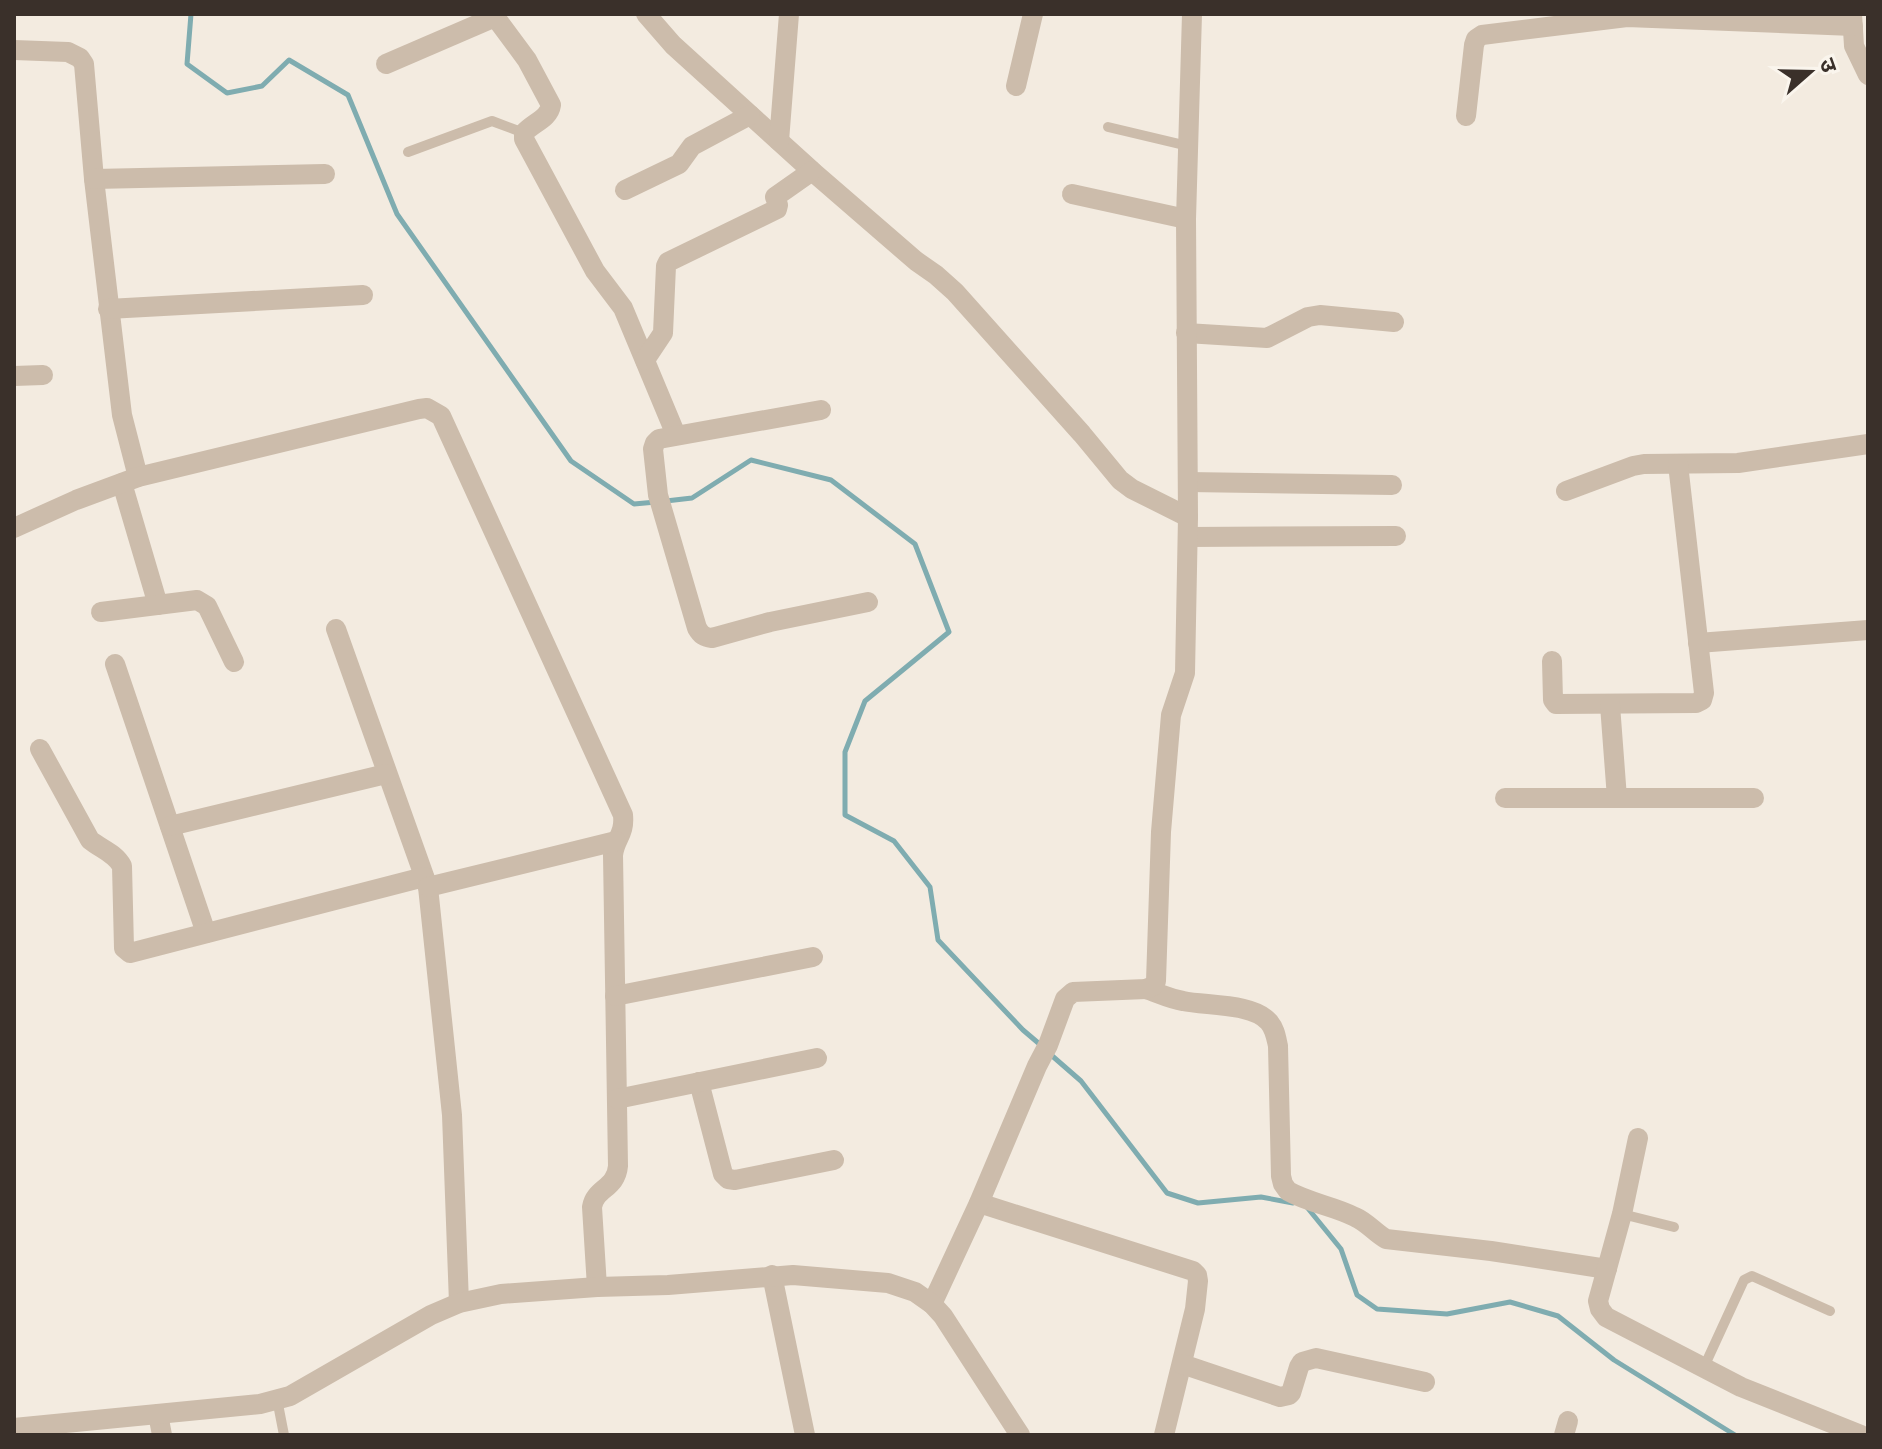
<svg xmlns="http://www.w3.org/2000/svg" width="1882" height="1449" font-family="'IBM Plex Sans','Noto Sans Devanagari',sans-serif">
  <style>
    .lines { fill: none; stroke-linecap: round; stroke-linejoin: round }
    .stream { stroke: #7facb0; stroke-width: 5 }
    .service { stroke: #ccbcab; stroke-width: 10 }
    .minor { stroke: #ccbcab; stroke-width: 20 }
  </style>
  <rect width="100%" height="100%" fill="#f3ebe0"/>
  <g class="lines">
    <g class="stream">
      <polyline points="191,14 187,64 227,93 262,86 289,60 348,95 397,214 571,461 634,504 656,502"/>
      <polyline points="666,501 692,498 751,460 831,480 915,544 949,632 865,701 845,752 845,815 894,841 930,887 938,940 1023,1030 1043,1047"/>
      <polyline points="1050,1054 1081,1081 1167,1193 1198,1203 1261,1197 1293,1203"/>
      <polyline points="1306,1206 1341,1249 1357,1295 1377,1309 1447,1314 1510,1302 1558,1316 1614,1360 1735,1435"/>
    </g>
    <g class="service">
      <polyline points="1108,127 1188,146"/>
      <polyline points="408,152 492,121 524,133"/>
      <polyline points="1622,1214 1674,1227"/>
      <polyline points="1704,1367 1744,1280 1752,1276 1830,1311"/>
      <polyline points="277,1399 284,1435"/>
    </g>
    <g class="minor">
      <path d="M493,14L527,60L551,105C549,119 532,123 524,133V139L595,271L623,308L676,435"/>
      <polyline points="646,14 673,45 812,171 916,261 936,275 955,292 1082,434 1120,480 1132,489 1188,517"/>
      <polyline points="1852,14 1854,46 1868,75"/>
      <polyline points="14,50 68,52 80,58 84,64 94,179 122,415 138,477"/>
      <polyline points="386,64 495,17"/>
      <polyline points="1016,86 1033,14"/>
      <polyline points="1466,116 1474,45 1476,39 1482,35 1627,17 1853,26"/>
      <polyline points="779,141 789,14"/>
      <polyline points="94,179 325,174"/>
      <polyline points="625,190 679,164 692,146 750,115"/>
      <polyline points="1072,194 1186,219"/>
      <polyline points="108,309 363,295"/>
      <polyline points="1186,333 1267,338 1308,317 1320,315 1394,322"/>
      <polyline points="645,360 663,333 666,266 668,262 777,209 778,205 775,197 812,171"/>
      <polyline points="14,376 43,375"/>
      <path d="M821,410L659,439L655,443L653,449L658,495L697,628C701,635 704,637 712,638L770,622L868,602"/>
      <polyline points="1188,482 1392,485"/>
      <polyline points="122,483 158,605"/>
      <polyline points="1566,491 1633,466 1644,464 1738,463 1868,444"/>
      <path d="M14,528L76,500L138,477L419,409L427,408L441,416L623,815C625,835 615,838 613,855L618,1166C616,1189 595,1188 592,1207L597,1287"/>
      <polyline points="1188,537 1396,536"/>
      <polyline points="101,612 197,600 207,606 234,662"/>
      <polyline points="336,629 428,887 452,1115 459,1303"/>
      <polyline points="1698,643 1868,630"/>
      <polyline points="1552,661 1553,700 1556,704 1696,703 1702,700 1704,693 1678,464"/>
      <polyline points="115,664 206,933"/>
      <polyline points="1610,705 1617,798"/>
      <path d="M40,749L90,840C101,849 115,853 122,866L124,948L130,953L424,877"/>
      <polyline points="1505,798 1754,798"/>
      <polyline points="170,826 386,774"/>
      <polyline points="428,887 616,841"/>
      <path d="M1146,989C1158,993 1170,999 1183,1001C1206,1006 1253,1003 1269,1022C1275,1029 1276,1037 1278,1046L1281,1176L1283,1184L1288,1191C1309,1203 1334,1206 1355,1217C1367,1222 1375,1233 1386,1239L1491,1251L1607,1269"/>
      <polyline points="615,996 813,957"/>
      <polyline points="699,1082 723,1174 728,1179 735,1180 834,1160"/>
      <polyline points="617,1099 817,1058"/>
      <polyline points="1638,1138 1622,1214 1598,1301 1600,1309 1606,1317 1741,1387 1861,1435"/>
      <polyline points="979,1203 1193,1271 1197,1275 1198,1281 1195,1309 1164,1435"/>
      <polyline points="772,1275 805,1435"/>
      <polyline points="932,1304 979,1203 1037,1066 1048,1045 1065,999 1073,992 1146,989 1153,986 1156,981 1161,832 1171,715 1185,673 1188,517 1186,219 1192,14"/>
      <polyline points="1182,1364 1280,1397 1289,1395 1291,1393 1299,1367 1302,1362 1316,1358 1425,1382"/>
      <polyline points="158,1414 162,1435"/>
      <polyline points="14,1428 260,1404 290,1396 431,1315 459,1303 501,1294 597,1287 668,1285 793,1275 888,1283 915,1292 932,1304 943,1316 1020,1435"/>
      <polyline points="1564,1435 1568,1421"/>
    </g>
  </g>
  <rect width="1882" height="1449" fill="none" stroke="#3a302a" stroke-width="32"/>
  <g transform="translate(1810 72) rotate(70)" stroke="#faf5ed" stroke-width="6" paint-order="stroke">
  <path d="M0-6L14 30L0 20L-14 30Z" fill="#3a302a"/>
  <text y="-12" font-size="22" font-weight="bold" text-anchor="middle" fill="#3a302a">उ</text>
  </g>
</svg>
